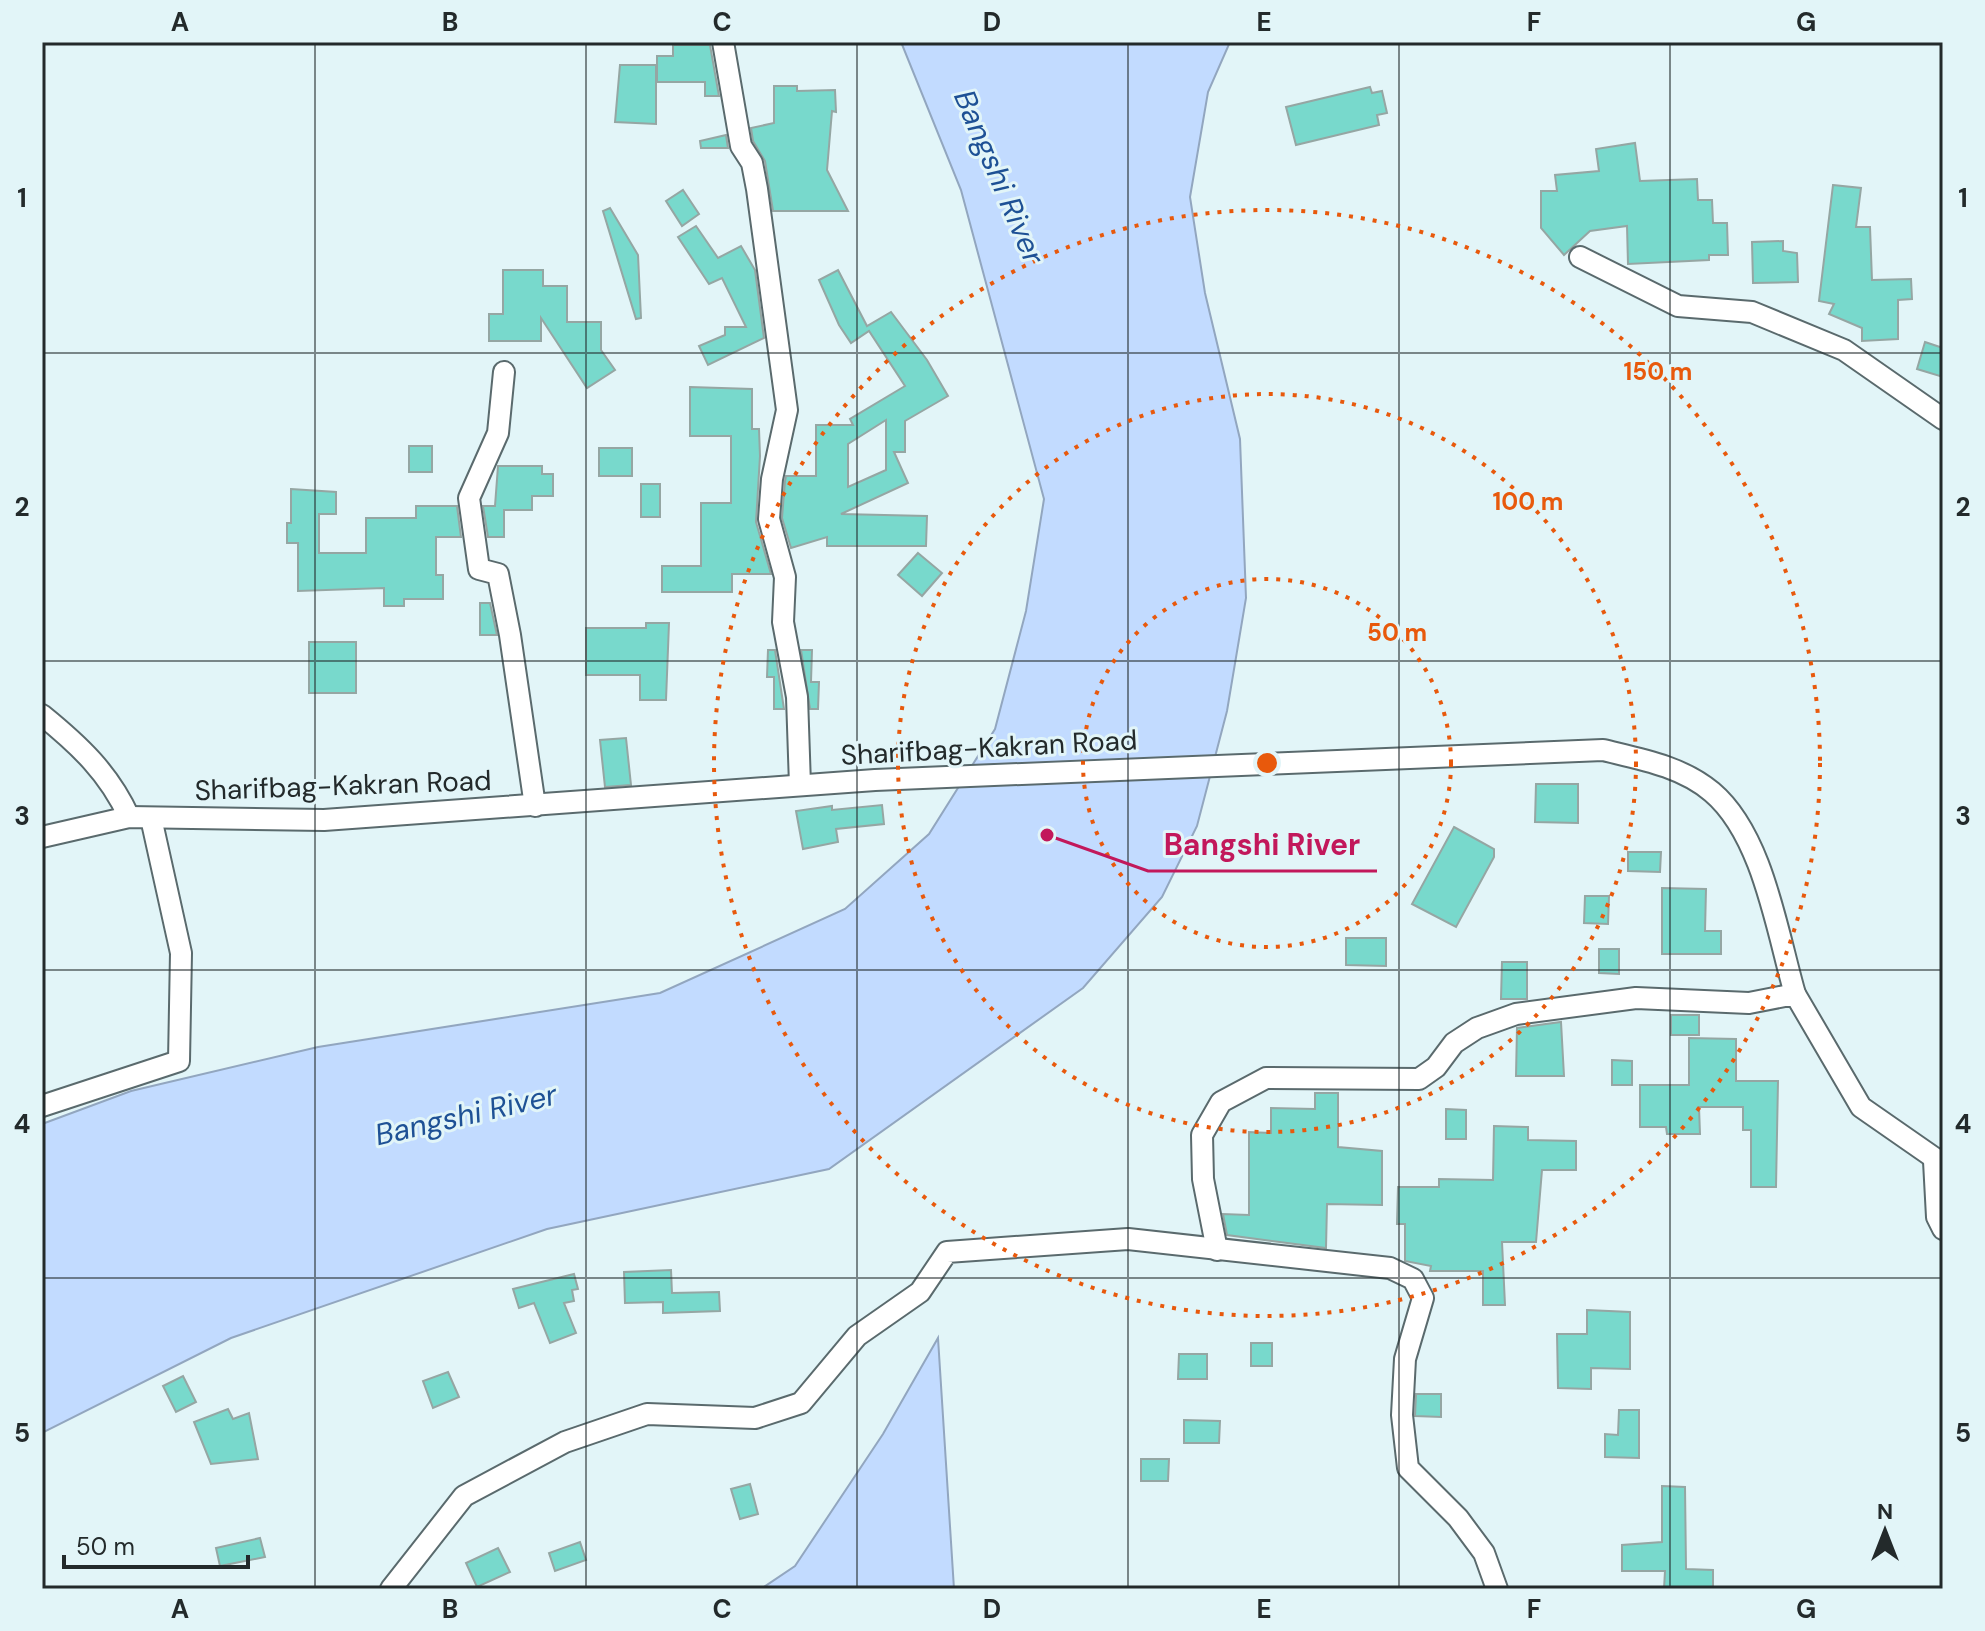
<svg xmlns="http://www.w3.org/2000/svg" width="1985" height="1631" font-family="'DM Sans',sans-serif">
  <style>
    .water { fill: #c2dbff; stroke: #92a6bf; stroke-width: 2 }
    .building { fill: #78d9cc; stroke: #95a6a3; stroke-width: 2; fill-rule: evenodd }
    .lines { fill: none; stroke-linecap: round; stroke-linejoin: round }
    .street-casing { stroke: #5a6a6d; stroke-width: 24 }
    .street { stroke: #fff; stroke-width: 20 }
    .grid { fill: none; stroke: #232a2b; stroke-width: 2; stroke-opacity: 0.55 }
    .ring { fill: none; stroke: #e8590c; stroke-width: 4; stroke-dasharray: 4 8 }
    .labels { text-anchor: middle; stroke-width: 6; stroke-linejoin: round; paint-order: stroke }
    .street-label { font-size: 28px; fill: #232a2b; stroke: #e2f5f8 }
    .water-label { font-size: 30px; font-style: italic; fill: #1e5195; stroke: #e2f5f8 }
    .centre { fill: #e8590c; stroke: #e2f5f8; stroke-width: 4 }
    .ring-label { font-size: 24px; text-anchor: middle; font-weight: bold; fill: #e8590c; stroke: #e2f5f8; stroke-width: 6; stroke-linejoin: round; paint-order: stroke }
    .leader { fill: none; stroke: #c2185b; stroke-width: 3 }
    .callout-dot { fill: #c2185b; stroke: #e2f5f8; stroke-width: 3 }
    .callout-label { font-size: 30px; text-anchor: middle; font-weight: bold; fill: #c2185b; stroke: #e2f5f8; stroke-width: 6; stroke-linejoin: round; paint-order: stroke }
    .neatline { fill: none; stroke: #232a2b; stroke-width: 3 }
    .grid-label { font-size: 26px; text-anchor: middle; font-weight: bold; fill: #232a2b }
  </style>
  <rect width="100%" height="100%" fill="#e2f5f8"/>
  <g class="water">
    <polygon points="901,42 1230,42 1208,92 1190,197 1205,293 1240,439 1246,598 1227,711 1197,826 1162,897 1083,988 829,1169 547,1229 231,1338 42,1433 42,1124 131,1091 318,1047 660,993 845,909 929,834 995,729 1026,611 1044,499 961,190"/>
    <polygon points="938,1338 954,1589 761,1589 795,1566 883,1434"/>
  </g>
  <g class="building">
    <polygon points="673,45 710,45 719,96 705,96 705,82 657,82 657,56 673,56"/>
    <polygon points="620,65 656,65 656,124 615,122"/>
    <polygon points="774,86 797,86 797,91 835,90 836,112 832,111 827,170 848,211 773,211 765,161 753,141 751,128 774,123"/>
    <polygon points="1370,87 1372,93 1382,91 1387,113 1377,115 1379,125 1296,145 1286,107"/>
    <polygon points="726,135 728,148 701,148 700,141"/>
    <polygon points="1635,143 1640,181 1697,179 1698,200 1712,200 1713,223 1727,223 1728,255 1709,255 1709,260 1628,264 1627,226 1590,231 1564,255 1541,228 1541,191 1557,191 1555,175 1599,171 1596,149"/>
    <polygon points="1833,185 1861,188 1856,227 1870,227 1872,280 1911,279 1912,299 1898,300 1898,339 1862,341 1862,328 1829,314 1834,304 1819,301"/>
    <polygon points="683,190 699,214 682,226 666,201"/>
    <polygon points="610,208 638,255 641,318 636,319 603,211"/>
    <polygon points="696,226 718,258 741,246 755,270 764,338 708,365 699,346 725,335 725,327 746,327 722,278 709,284 678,237"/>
    <polygon points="1783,241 1783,251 1797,253 1798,282 1753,283 1752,242"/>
    <polygon points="503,270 543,270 543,286 567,286 567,322 601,322 601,350 615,370 587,388 541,318 541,341 489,341 489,314 503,314"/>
    <path d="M838,270L867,326L891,312L927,360L948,396L905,421V452H894L908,483L841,514L927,516L926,546H827V537L791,548L782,518L785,481L786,476H816V425H853L850,419L905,386L869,331L851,343L839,325L819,280ZM886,420V470L848,487V444Z"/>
    <polygon points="1925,342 1943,348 1943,377 1917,369"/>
    <polygon points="690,387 752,389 752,429 759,429 760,456 756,522 771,574 732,574 732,592 662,592 662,566 701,566 701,503 731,503 731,436 690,436"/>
    <rect x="409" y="446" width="23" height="26"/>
    <rect x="599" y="448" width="33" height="28"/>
    <polygon points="498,466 542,466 542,474 553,474 553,496 532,496 532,510 504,510 504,537 488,537 483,506 495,506"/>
    <rect x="641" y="484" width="19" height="33"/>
    <polygon points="291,489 336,492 336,514 319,514 319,553 366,553 366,518 416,518 416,506 457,506 461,537 436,537 436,575 443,575 443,599 404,599 404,606 384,606 384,588 298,591 298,543 287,543 287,523 291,523"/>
    <polygon points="918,553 942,573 922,596 898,575"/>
    <polygon points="480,603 490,603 497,635 480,635"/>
    <polygon points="646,623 669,623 666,700 640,700 640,675 586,675 586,628 646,628"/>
    <rect x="309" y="642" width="47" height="51"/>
    <polygon points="768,650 775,650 784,709 774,709 774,677 767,677"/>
    <polygon points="801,650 812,650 811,682 819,682 818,709 810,709"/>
    <polygon points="626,738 631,785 605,787 600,740"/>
    <polygon points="1536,784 1578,784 1578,823 1535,822"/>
    <polygon points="882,805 884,824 836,829 838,842 803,849 796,811 832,806 832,810"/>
    <polygon points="1454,827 1494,849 1494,857 1456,927 1412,904"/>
    <polygon points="1628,852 1661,852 1660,872 1628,871"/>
    <polygon points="1662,888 1706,889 1705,931 1721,931 1721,954 1662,954"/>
    <polygon points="1585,896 1609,896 1608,924 1584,923"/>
    <polygon points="1346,938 1386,938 1386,966 1346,965"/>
    <polygon points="1599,949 1619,949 1619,974 1599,973"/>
    <polygon points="1502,962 1527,962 1527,999 1501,999"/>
    <rect x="1671" y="1015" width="28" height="20"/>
    <polygon points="1561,1022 1564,1076 1516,1076 1517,1028"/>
    <polygon points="1689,1038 1736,1039 1736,1081 1778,1081 1776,1187 1751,1187 1751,1130 1743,1130 1743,1107 1699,1107 1700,1134 1667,1134 1666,1127 1640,1127 1640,1085 1689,1085"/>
    <polygon points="1612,1060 1632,1061 1632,1085 1612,1085"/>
    <polygon points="1315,1093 1338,1093 1338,1147 1382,1151 1382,1205 1327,1204 1326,1248 1227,1235 1223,1214 1249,1215 1249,1132 1271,1133 1271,1108 1315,1109"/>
    <polygon points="1446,1109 1466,1110 1466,1139 1446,1139"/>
    <polygon points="1494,1126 1528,1127 1528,1140 1576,1141 1576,1170 1542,1170 1536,1242 1502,1242 1505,1305 1483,1305 1483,1271 1430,1271 1431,1266 1405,1261 1405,1224 1397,1224 1398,1187 1439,1187 1439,1179 1493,1180"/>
    <polygon points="671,1270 672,1293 719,1292 720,1311 663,1313 663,1302 625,1303 624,1272"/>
    <polygon points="574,1274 578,1289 572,1290 574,1301 564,1303 576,1333 550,1343 534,1303 519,1308 513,1289"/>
    <polygon points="1587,1310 1630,1312 1630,1369 1591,1368 1591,1389 1558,1388 1557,1334 1587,1334"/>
    <rect x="1251" y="1343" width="21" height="23"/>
    <polygon points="1179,1354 1207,1354 1207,1379 1178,1379"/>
    <polygon points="448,1372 459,1397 433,1408 423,1381"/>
    <polygon points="183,1376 196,1402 176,1412 163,1386"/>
    <polygon points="1416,1394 1441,1394 1441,1417 1415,1416"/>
    <polygon points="228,1409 233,1419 249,1413 258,1459 211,1464 194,1422"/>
    <polygon points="1619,1410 1639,1410 1639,1458 1605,1457 1605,1434 1618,1435"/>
    <polygon points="1184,1420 1220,1421 1219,1443 1184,1443"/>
    <polygon points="1141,1459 1169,1459 1168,1481 1141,1481"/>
    <polygon points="750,1484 758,1514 740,1519 731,1489"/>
    <polygon points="1662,1486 1685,1487 1686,1569 1713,1570 1713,1589 1664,1589 1665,1571 1622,1571 1622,1545 1662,1542"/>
    <polygon points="260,1538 265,1557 220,1566 216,1548"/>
    <polygon points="580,1542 586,1560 555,1571 549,1553"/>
    <polygon points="498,1548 510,1572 477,1587 466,1563"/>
  </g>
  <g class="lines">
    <defs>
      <g id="street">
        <polyline points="723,42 741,146 752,163 757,189 787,410 772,479 769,519 785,577 783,622 797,697 800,785"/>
        <polyline points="1580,257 1678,306 1752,312 1844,350 1943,419"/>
        <polyline points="504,372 498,433 469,498 479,569 498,574 510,635 535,806"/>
        <path d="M42,715C79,745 109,773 129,817"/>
        <path d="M42,837L129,817L324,820L875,780L1603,750C1640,759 1681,766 1712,792C1763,835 1777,932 1795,994"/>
        <polyline points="42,1106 179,1061 181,953 151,818"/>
        <polyline points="1934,1161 1937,1217 1943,1229"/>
        <polyline points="1217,1250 1203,1179 1202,1135 1221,1102 1266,1078 1419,1079 1436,1067 1454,1043 1477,1028 1516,1014 1636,998 1749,1003 1795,994 1861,1107 1943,1164"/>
        <polyline points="391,1589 464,1496 565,1442 647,1414 755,1418 801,1403 857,1336 920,1292 947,1252 1128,1239 1390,1268 1413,1279 1423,1298 1405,1359 1402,1415 1408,1468 1458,1518 1484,1553 1497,1589"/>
      </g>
    </defs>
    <use href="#street" class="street-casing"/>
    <use href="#street" class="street"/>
  </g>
  <path class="grid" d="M315,42V1589M586,42V1589M857,42V1589M1128,42V1589M1399,42V1589M1670,42V1589M42,353H1943M42,661H1943M42,970H1943M42,1278H1943"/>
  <g class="ring">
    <circle cx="1267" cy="763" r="184"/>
    <circle cx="1267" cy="763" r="369"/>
    <circle cx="1267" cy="763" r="553"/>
  </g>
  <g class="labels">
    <g class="street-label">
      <text transform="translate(989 747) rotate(-3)" y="10">Sharifbag-Kakran Road</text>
      <text transform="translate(343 785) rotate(-2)" y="10">Sharifbag-Kakran Road</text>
    </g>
    <g class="water-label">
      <text transform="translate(999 177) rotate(67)" y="10">Bangshi River</text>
      <text transform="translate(466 1115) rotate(-13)" y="10">Bangshi River</text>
    </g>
  </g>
  <circle cx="1267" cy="763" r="12" class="centre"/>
  <g class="ring-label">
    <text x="1658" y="380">150 m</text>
    <text x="1528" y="510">100 m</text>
    <text x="1397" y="641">50 m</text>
  </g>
  <path class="leader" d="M1047 835L1148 871H1377"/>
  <circle class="callout-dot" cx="1047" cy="835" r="8"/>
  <g class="callout-label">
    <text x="1262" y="855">Bangshi River</text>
  </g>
  <rect width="1985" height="1631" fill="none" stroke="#e2f5f8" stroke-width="88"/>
  <g transform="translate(1885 1531)" stroke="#e2f5f8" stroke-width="6" paint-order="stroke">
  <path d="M0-6L14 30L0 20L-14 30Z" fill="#232a2b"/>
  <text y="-12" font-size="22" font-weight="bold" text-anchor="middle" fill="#232a2b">N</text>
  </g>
  <path d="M64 1555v12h184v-12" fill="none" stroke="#232a2b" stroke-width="4"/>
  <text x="76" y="1555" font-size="24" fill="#232a2b" stroke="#e2f5f8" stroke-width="6" paint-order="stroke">50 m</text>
  <rect x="44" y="44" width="1897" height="1543" class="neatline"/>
  <g class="grid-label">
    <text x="180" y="31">A</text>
    <text x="450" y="31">B</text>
    <text x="722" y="31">C</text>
    <text x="992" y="31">D</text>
    <text x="1264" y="31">E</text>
    <text x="1534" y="31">F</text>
    <text x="1806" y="31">G</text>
    <text x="22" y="207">1</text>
    <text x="1963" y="207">1</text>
    <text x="22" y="516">2</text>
    <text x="1963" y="516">2</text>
    <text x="22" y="825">3</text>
    <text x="1963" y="825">3</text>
    <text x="22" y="1133">4</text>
    <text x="1963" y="1133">4</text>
    <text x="22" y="1442">5</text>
    <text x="1963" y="1442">5</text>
    <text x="180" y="1618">A</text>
    <text x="450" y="1618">B</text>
    <text x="722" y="1618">C</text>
    <text x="992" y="1618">D</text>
    <text x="1264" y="1618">E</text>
    <text x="1534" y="1618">F</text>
    <text x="1806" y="1618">G</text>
  </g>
</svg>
